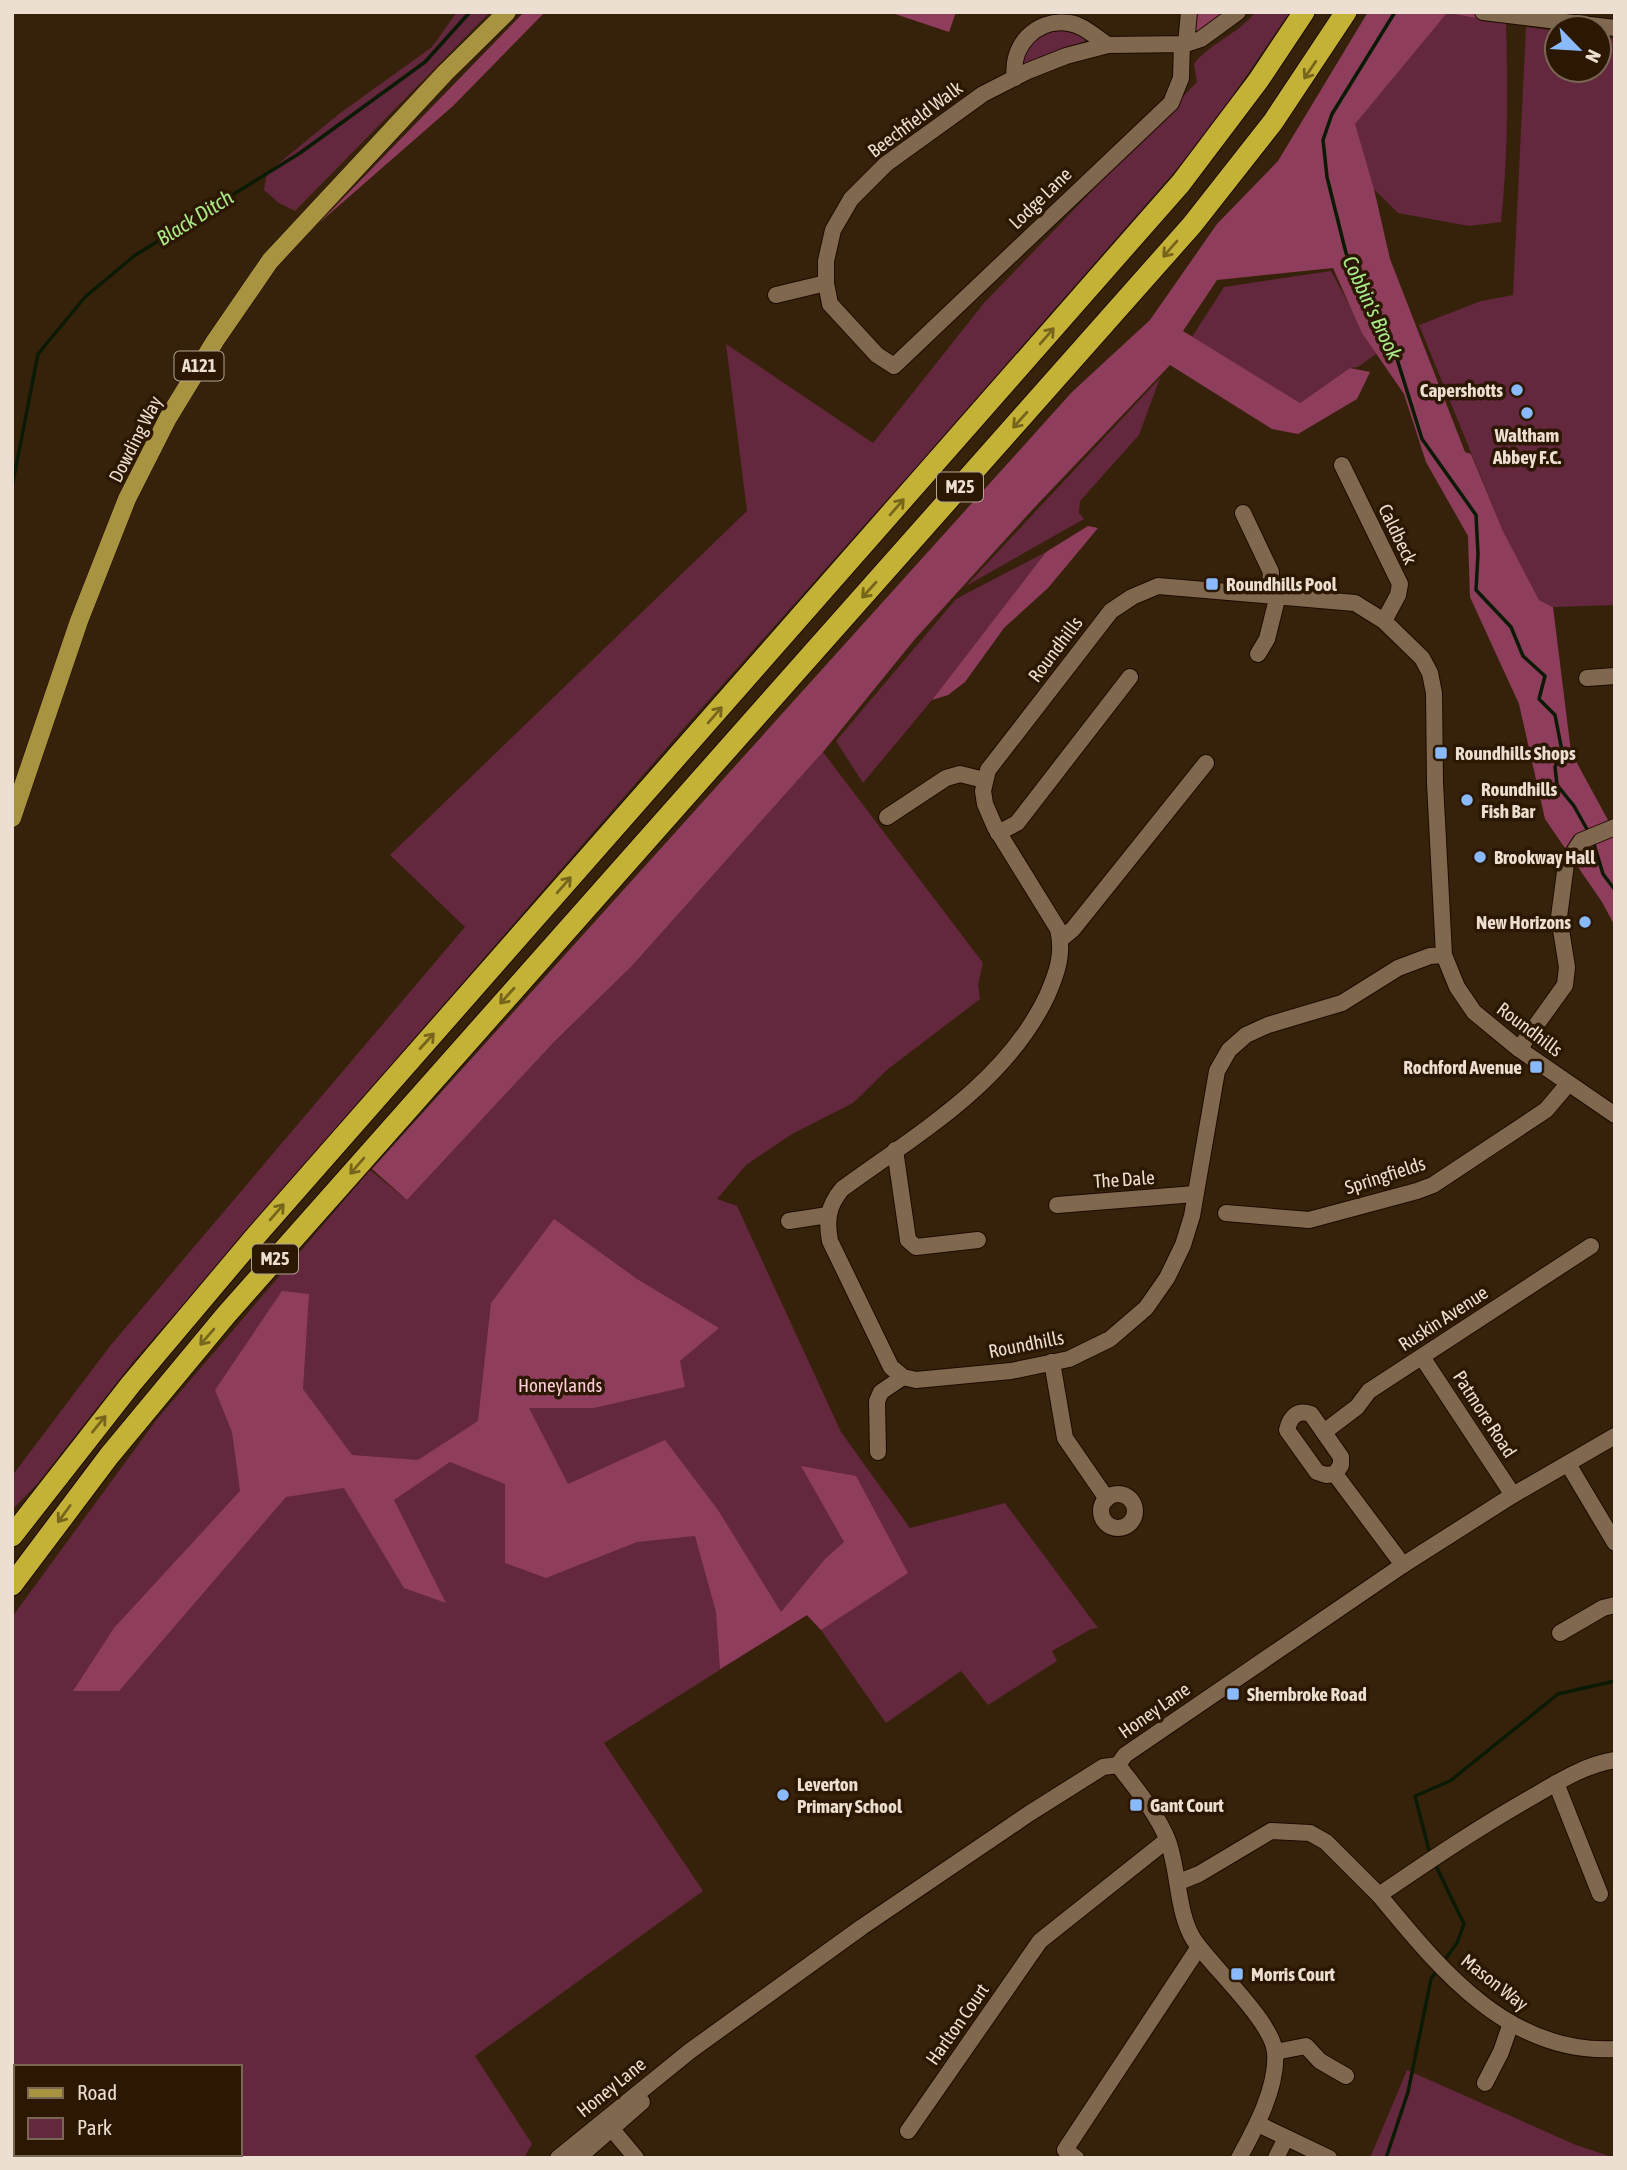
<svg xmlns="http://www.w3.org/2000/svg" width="1627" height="2170" font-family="'Asap Condensed',sans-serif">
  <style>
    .green { fill: #63273e; fill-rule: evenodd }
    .forest { fill: #8f3d5c }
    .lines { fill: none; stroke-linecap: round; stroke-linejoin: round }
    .stream { stroke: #0b1a04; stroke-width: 3.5 }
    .minor-casing { stroke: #1d0a00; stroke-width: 18 }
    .major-casing { stroke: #1d0a00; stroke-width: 19 }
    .highway-casing { stroke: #1d0a00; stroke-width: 23 }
    .minor { stroke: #80684f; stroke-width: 16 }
    .major { stroke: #a89440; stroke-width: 18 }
    .highway { stroke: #c3b236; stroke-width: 21 }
    .oneway { stroke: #78651c }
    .poi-dot { fill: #8abafc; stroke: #2c1802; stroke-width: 2.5 }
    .labels { text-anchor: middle; stroke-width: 7; stroke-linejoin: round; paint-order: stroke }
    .shield { fill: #2c1802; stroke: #b2a392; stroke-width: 2 }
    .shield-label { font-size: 18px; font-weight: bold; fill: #ecded0 }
    .street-label { font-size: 19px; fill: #ecded0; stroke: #2c1802 }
    .poi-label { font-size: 19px; font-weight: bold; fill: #ecded0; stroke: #2c1802; text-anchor: start }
    .park-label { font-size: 19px; fill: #fdccda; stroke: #2c1802 }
    .water-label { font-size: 21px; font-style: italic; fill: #a9ea87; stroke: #2c1802 }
  </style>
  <rect width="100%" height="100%" fill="#36220a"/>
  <g class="green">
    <polygon points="457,12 490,12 295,211 279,203 264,190 267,173 339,114 432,47"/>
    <path d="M1255,12H1290L1204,138L926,456L676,737L133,1362L38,1483L12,1510V1476L110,1346L465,927L390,855L747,511L726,344L873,443L984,303L1197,82L1194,64C1211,42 1239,34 1255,12Z"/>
    <path d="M1447,13L1506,23C1508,90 1508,155 1501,222L1469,226L1398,213L1374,189L1354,124Z"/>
    <polygon points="1058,26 1085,34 1086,39 1082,44 1027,65 1021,62 1025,44"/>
    <polygon points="1526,27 1557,31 1557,70 1599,70 1599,37 1615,39 1615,605 1553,607 1539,600 1503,531 1419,325 1481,301 1513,295"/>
    <polygon points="1331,271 1376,354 1358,367 1350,368 1300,403 1192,337 1224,287"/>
    <polygon points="1160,378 1139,435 1080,501 1079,513 1084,519 966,586"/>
    <polygon points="1046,552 932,700 863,783 836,741 956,599"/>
    <path d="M823,752L983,963L978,985L980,999L888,1069L853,1103L792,1134L746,1165L717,1199L737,1206L841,1432L910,1528L1005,1503L1098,1628L1091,1629L1052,1651L1057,1661L988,1705L961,1671L886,1723L821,1630L807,1615L604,1743L703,1891L475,2056L532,2144L524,2158H12V1617L157,1419L370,1170L407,1200L555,1041L631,967ZM16,2067H240V2154H16Z"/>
    <polygon points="1407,2070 1576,2145 1615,2158 1370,2158"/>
  </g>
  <g class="forest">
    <polygon points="524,12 545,12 453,106 319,223"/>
    <polygon points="889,12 956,12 949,32"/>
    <polygon points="1187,12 1227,12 1217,21 1190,35"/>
    <polygon points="1368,12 1507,12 1506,23 1447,13 1355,124 1374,189 1390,259 1465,452 1471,454 1503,531 1539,600 1553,607 1571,752 1615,833 1615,926 1602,902 1545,819 1519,704 1470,597 1468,536 1426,462 1404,394 1362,333 1333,268 1217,280 1183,331 1300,403 1350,368 1370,372 1357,399 1298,434 1272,429 1170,365 1034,508 915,639 823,752 631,967 555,1041 407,1200 372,1169 1072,392 1150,320 1217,224 1278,161"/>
    <polygon points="1088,526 1098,528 1048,588 1004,628 965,682 948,695 932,700 1046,552"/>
    <polygon points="554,1219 637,1279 719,1328 680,1361 685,1387 594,1408 529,1408 568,1484 665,1440 718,1510 781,1612 825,1559 844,1542 801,1466 856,1476 908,1573 821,1630 807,1615 720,1669 716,1612 695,1536 637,1542 546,1578 505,1563 505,1484 450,1462 394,1500 446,1603 404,1588 344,1488 286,1497 119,1691 73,1691 114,1628 240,1491 232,1432 215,1390 282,1291 309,1294 303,1389 352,1455 418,1460 478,1421 491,1303"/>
  </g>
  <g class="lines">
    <g class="stream">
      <polyline points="1395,12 1332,114 1323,140 1327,177 1346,253 1393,346 1422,439 1476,515 1478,554 1476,590 1511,627 1523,656 1545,676 1539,699 1555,715 1562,751 1555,767 1557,785 1574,806 1588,831"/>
      <polyline points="12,487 38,354 85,297 134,256 300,153 425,62 470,12"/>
      <polyline points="12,690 12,692"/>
      <polyline points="1593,841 1603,874 1615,890"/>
      <polyline points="1430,1854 1415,1796 1450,1781 1558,1694 1615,1681"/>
      <polyline points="1435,1864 1464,1924 1457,1943 1443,1962"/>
      <polyline points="1386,2158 1408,2092 1431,1979 1438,1969"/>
    </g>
    <defs>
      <g id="minor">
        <polyline points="1483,12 1615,28"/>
        <polyline points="1182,44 1181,78 1171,103 894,366 877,355 830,304 826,283 826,261 833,230 851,199 886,164 983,94 1028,71 1066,56 1108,45 1186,44 1201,39 1238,12"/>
        <polyline points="1186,44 1189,12"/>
        <path d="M1015,78C1010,46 1036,18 1069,23C1084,25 1095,37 1108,45"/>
        <polyline points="776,295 826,283"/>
        <polyline points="1342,465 1400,584 1398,595 1384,621"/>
        <polyline points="1243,513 1271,572 1269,594"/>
        <polyline points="1258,654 1267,639 1278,595"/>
        <polyline points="1587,678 1615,676"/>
        <polyline points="887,817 946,778 960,774 984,780"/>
        <polyline points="998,833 1017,823 1130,677"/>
        <polyline points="1061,939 1073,929 1206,763"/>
        <path d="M1444,955L1430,956L1398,968L1342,1003L1268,1025L1246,1035L1229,1050L1217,1071L1192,1216L1183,1245L1167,1278L1146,1308L1110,1339L1069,1359L1011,1371L916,1380L903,1377L891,1367L830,1241C826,1220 828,1206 842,1189C917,1134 1005,1084 1047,996C1057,973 1064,954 1058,929L995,827L985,804L983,791L988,770L1111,611L1132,597L1158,586L1355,603L1384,621L1422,658L1430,673L1434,693L1435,783L1444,955L1457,987L1474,1012L1519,1049L1615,1115"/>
        <polyline points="1519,1049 1565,985 1567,967 1559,917 1566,864 1581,841 1615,827"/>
        <polyline points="895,1150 908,1240 916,1247 978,1240"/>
        <polyline points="1057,1205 1195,1194"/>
        <polyline points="1226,1213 1309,1220 1417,1191 1433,1185 1546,1110 1568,1084"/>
        <polyline points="789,1221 828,1215"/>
        <polyline points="1422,1357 1513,1495"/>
        <polyline points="1052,1362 1065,1438 1107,1499"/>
        <polyline points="1324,1432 1357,1407 1369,1391 1591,1246"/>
        <polyline points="878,1452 877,1401 881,1392 903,1377"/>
        <polyline points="1568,1464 1615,1543"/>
        <path d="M1335,1474L1341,1465V1457L1311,1414C1297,1409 1290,1417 1287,1430L1317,1472L1326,1475L1335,1474L1403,1565"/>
        <circle cx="1118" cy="1511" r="17"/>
        <polyline points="1560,1633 1603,1608 1615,1605"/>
        <path d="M1118,1765C1136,1789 1157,1813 1168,1841C1179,1871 1177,1914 1194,1940C1212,1967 1272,2021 1275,2052C1278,2087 1255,2129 1239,2158"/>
        <polyline points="1556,1783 1600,1894"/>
        <path d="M1179,1882L1199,1874L1271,1831L1310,1833L1326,1842L1379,1895C1429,1861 1479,1827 1532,1797C1558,1782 1584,1765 1615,1760"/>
        <path d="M1379,1895C1440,1969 1509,2055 1615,2049"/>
        <polyline points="1275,2052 1306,2046 1320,2061 1346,2076"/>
        <polyline points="1485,2083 1501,2052 1511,2023"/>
        <polyline points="606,2122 636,2158"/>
        <polyline points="1258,2124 1329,2158"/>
        <polyline points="908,2131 1040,1941 1167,1840"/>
        <polyline points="558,2158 690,2051 862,1927 1030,1813 1103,1767 1118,1765 1125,1755 1403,1565 1513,1495 1615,1436"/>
        <polyline points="578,2158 642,2102"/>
        <polyline points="1076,2158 1065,2150 1199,1947"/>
        <polyline points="1276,2158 1286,2138"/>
      </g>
      <polyline id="major" points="12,818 79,621 127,499 168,418 215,341 270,261 445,73 507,12"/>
      <g id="highway">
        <polyline points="12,1536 131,1384 254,1238 1181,183 1258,81 1304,12"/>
        <polyline points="12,1585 109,1456 226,1315 1192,225 1273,122 1346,12"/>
      </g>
    </defs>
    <use href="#minor" class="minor-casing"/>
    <use href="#major" class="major-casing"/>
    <use href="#highway" class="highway-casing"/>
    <use href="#minor" class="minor"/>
    <use href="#major" class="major"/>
    <use href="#highway" class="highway"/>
  </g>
  <defs><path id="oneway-shaft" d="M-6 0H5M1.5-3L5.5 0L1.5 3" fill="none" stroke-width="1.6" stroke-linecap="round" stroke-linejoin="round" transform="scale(1.75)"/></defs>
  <g class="oneway">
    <use href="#oneway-shaft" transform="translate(1310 70) rotate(124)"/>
    <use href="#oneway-shaft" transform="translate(1170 249) rotate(131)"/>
    <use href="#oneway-shaft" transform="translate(1047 336) rotate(-49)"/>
    <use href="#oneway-shaft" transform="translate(1020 420) rotate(132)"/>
    <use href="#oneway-shaft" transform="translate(897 507) rotate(-49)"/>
    <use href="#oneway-shaft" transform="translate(869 590) rotate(132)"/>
    <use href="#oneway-shaft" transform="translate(715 715) rotate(-49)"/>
    <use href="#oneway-shaft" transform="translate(564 885) rotate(-49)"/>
    <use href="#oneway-shaft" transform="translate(507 996) rotate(132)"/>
    <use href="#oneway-shaft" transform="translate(427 1041) rotate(-48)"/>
    <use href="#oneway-shaft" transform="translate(357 1166) rotate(131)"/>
    <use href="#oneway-shaft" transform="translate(277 1212) rotate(-49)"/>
    <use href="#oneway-shaft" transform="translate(207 1337) rotate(131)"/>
    <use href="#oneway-shaft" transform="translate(99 1424) rotate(-51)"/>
    <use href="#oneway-shaft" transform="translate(64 1514) rotate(126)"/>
  </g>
  <g class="poi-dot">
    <circle cx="1517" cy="390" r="7"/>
    <circle cx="1527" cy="413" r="7"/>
    <rect x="1205" y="577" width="14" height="14" rx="3.5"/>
    <rect x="1434" y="746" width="14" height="14" rx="3.5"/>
    <circle cx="1467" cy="800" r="7"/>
    <circle cx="1480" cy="857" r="7"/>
    <circle cx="1585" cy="922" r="7"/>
    <rect x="1529" y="1060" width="14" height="14" rx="3.5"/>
    <rect x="1226" y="1687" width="14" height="14" rx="3.5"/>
    <circle cx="783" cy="1795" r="7"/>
    <rect x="1129" y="1798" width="14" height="14" rx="3.5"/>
    <rect x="1230" y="1967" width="14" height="14" rx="3.5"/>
  </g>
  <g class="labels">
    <g class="shield">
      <rect x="174.5" y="351.5" width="49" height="29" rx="5"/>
      <rect x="937" y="472.5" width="46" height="29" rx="5"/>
      <rect x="252" y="1244.5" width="46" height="29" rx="5"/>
    </g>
    <g class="shield-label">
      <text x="199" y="372">A121</text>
      <text x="960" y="493">M25</text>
      <text x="275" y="1265">M25</text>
    </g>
    <g class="street-label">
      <text transform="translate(915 119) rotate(-37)" y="7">Beechfield Walk</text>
      <text transform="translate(1040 198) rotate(-44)" y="7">Lodge Lane</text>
      <text transform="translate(135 439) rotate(-63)" y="7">Dowding Way</text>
      <text transform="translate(1398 534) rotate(64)" y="7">Caldbeck</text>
      <text transform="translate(1055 649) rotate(-53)" y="7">Roundhills</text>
      <text transform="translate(1530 1029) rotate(37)" y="7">Roundhills</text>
      <text transform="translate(1385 1175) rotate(-18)" y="7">Springfields</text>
      <text transform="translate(1124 1179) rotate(-4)" y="7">The Dale</text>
      <text transform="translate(1443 1318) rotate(-33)" y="7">Ruskin Avenue</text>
      <text transform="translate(1026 1344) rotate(-11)" y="7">Roundhills</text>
      <text transform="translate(1485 1414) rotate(57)" y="7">Patmore Road</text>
      <text transform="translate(1154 1710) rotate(-35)" y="7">Honey Lane</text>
      <text transform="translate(1495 1982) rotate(38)" y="7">Mason Way</text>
      <text transform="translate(957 2024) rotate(-55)" y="7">Harlton Court</text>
      <text transform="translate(611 2087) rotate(-39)" y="7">Honey Lane</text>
    </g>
    <g class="poi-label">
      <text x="1503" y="397" text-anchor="end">Capershotts</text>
      <text x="1527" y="442" text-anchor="middle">Waltham<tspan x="1527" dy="22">Abbey F.C.</tspan></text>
      <text x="1226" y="591">Roundhills Pool</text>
      <text x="1455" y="760">Roundhills Shops</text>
      <text x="1481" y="796">Roundhills<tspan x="1481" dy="22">Fish Bar</tspan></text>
      <text x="1494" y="864">Brookway Hall</text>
      <text x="1571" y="929" text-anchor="end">New Horizons</text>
      <text x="1522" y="1074" text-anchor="end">Rochford Avenue</text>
      <text x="1247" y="1701">Shernbroke Road</text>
      <text x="797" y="1791">Leverton<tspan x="797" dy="22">Primary School</tspan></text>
      <text x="1150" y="1812">Gant Court</text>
      <text x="1251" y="1981">Morris Court</text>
    </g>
    <g class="park-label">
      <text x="560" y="1392">Honeylands</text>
    </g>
    <g class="water-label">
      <text transform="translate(195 218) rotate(-32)" y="7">Black Ditch</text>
      <text transform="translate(1372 308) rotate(65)" y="7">Cobbin's Brook</text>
    </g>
  </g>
  <rect width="1627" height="2170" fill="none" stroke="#ecded0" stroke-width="28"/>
  <rect x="14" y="2065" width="228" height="91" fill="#2c1802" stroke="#796754" stroke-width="2"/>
  <rect x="28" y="2088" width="35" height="10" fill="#a89440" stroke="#796754" stroke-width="2"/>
  <text x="77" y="2100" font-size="21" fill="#ecded0">Road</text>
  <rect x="28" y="2118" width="35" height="21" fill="#63273e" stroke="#796754" stroke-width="2"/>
  <text x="77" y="2135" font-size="21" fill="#ecded0">Park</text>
  <g transform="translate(1578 49) rotate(115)"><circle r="33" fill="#2c1802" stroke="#796754" stroke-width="2"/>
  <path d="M0-5L12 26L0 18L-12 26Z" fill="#8abafc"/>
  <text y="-10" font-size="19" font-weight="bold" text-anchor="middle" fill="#ecded0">N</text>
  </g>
</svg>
